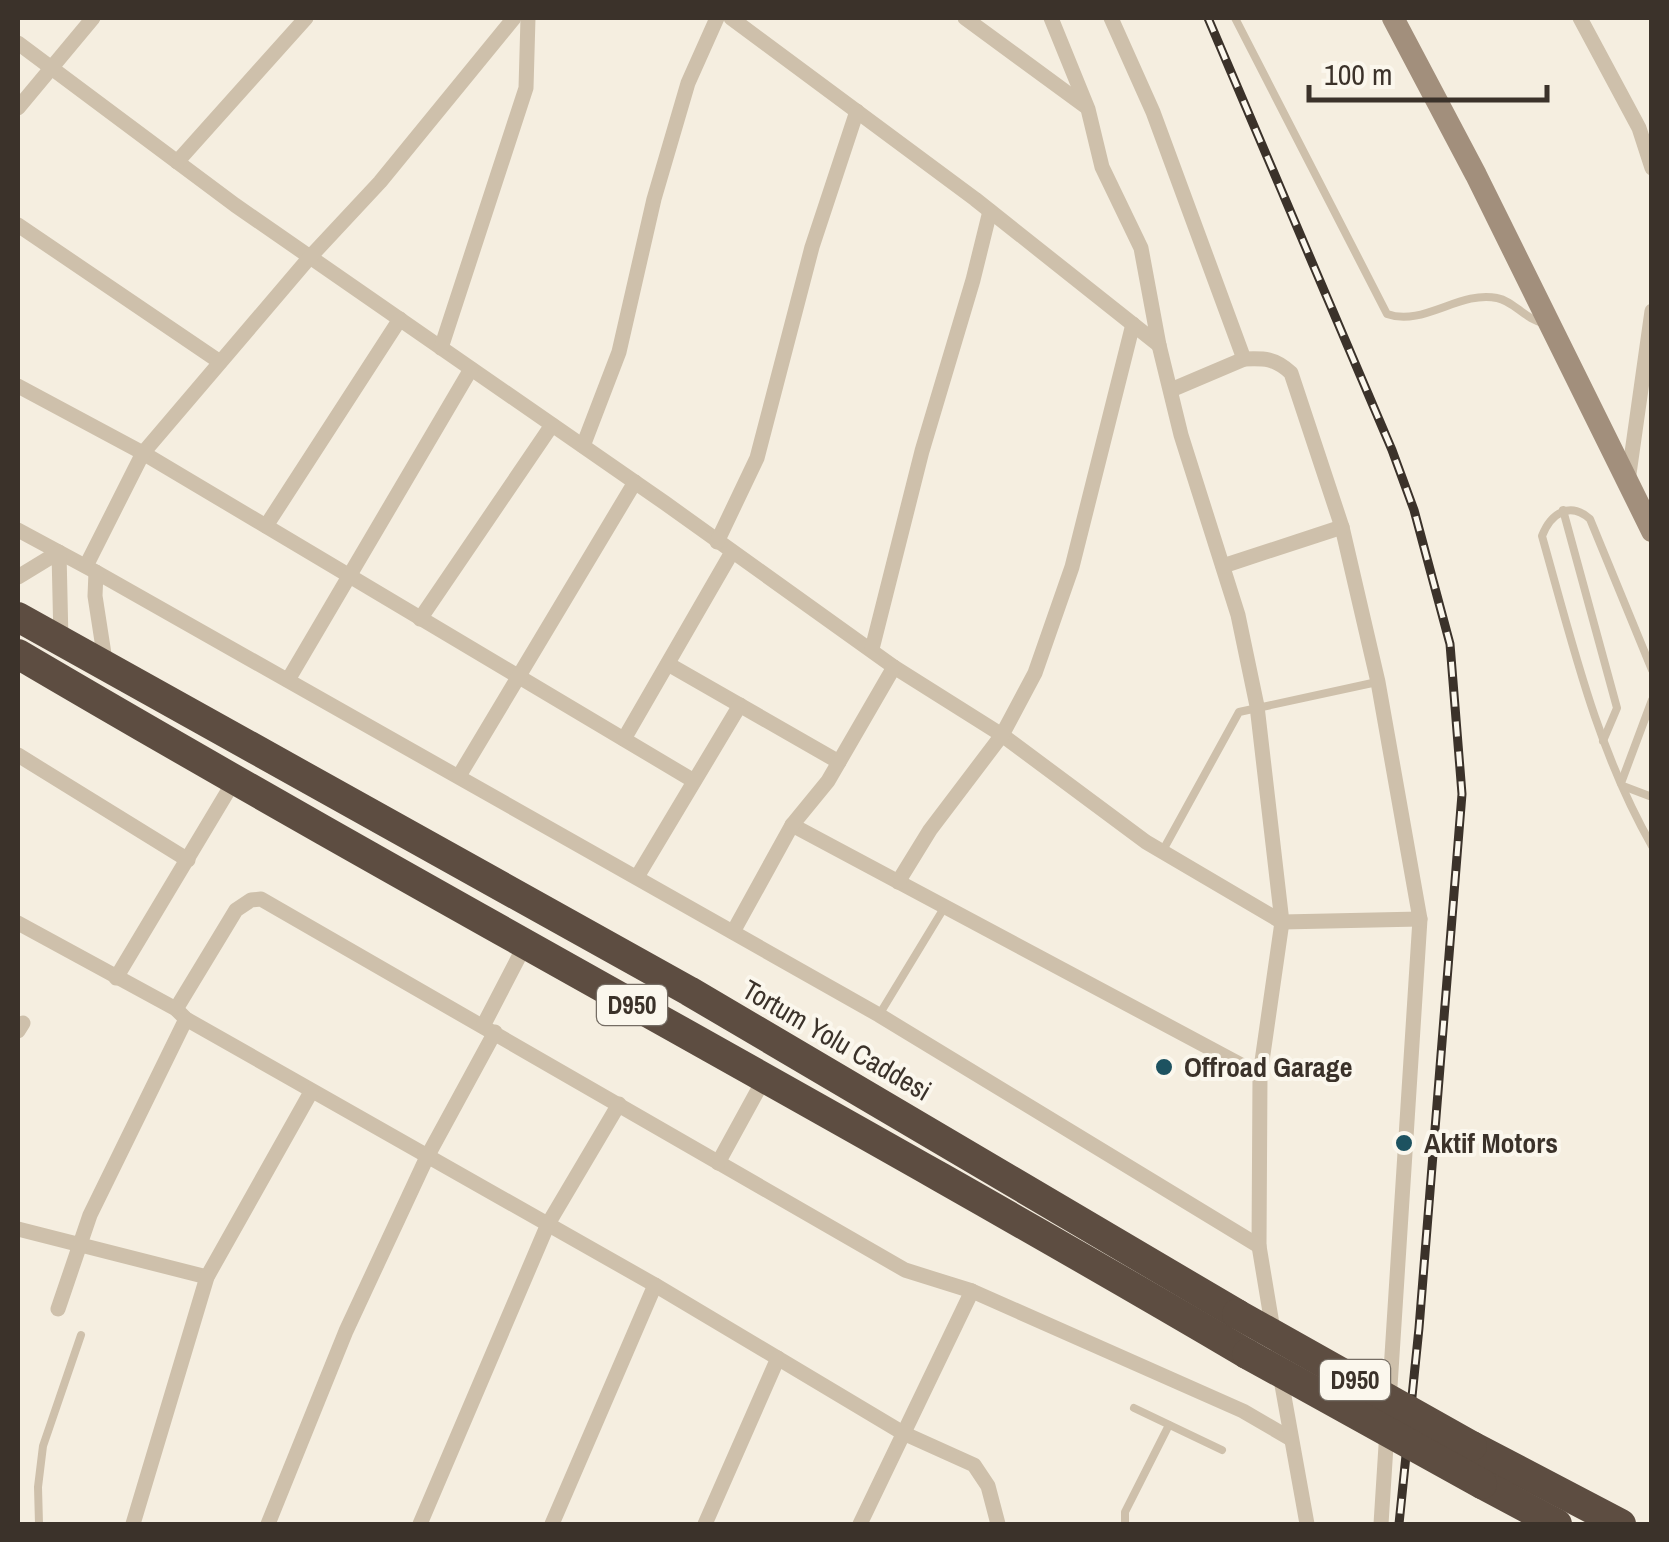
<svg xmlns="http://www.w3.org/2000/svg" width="1669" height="1542" font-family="'Archivo Narrow',sans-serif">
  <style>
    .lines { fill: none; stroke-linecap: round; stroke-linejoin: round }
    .lane { stroke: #cec0ab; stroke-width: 8 }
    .street { stroke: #cec0ab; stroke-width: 15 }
    .secondary { stroke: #a28f7c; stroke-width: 22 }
    .highway { stroke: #5d4d41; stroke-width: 30 }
    .rail-casing { stroke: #3b322a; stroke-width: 9 }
    .rail { stroke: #fbf7ed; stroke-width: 5; stroke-dasharray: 15; stroke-linecap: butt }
    .highway-bridge { stroke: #5d4d41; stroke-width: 30 }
    .poi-dot { fill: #1d5260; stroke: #fbf7ed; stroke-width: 4 }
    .labels { text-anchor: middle; stroke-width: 8; stroke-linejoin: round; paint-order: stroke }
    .shield { fill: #fbf7ed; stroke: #756d64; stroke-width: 2.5 }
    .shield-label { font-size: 25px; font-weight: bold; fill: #3b322a }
    .street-label { font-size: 28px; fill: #3b322a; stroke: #fbf7ed }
    .poi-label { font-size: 28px; font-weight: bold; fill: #3b322a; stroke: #fbf7ed; text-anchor: start }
  </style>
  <rect width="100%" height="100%" fill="#f5eee0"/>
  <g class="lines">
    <g class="lane">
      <path d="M1235,18L1387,314C1423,327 1460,290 1497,298C1514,301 1524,319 1546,324"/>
      <polyline points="1563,510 1617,708 1603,741"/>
      <path d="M1652,670L1590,519C1570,501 1551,513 1542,536C1572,642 1597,750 1652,846"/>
      <polyline points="1621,783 1652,700"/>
      <polyline points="1623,786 1652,797"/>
      <polyline points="1162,852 1239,712 1377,682"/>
      <polyline points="879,1015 944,908"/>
      <polyline points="1134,1408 1222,1450"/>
      <polyline points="39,1524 38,1487 43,1446 81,1335"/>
      <polyline points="1125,1524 1125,1512 1169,1425"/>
    </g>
    <g class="street">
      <polyline points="731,18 975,199 1159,345"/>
      <polyline points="965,18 1085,106"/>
      <polyline points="1051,18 1088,109 1102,167 1141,248 1159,345 1181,435 1238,615 1257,706 1282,922 1260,1075 1259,1246 1274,1336"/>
      <path d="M1111,18L1153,112L1244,359C1264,358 1275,358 1291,373L1342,527L1378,682L1420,919L1389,1402"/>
      <polyline points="1580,18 1639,128 1652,168"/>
      <polyline points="18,43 235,205 665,503 894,667 1002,735 1146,842 1282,922 1420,919"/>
      <polyline points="18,108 93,18"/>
      <polyline points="177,162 306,18"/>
      <polyline points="18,225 220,362"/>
      <polyline points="441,348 526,88 528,18"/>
      <polyline points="18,386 143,453 694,781"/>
      <polyline points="1171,390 1244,359"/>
      <polyline points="583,446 619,352 654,199 688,83 717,18"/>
      <polyline points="1628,481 1652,311"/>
      <polyline points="266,526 400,319"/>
      <polyline points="18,530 96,572 879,1015 1259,1246"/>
      <polyline points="717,542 757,458 812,247 857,111"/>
      <polyline points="86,566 143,453 310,257 380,182 514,18"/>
      <polyline points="1223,566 1342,527"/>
      <polyline points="96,572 95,596 106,667"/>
      <polyline points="18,577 59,552 61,641"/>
      <polyline points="420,619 552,425"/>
      <polyline points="872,649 922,451 973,280 990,211"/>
      <polyline points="668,664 839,762"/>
      <polyline points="288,680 471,369"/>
      <polyline points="624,739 732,552"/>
      <polyline points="18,755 188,860"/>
      <polyline points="459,776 635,482"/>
      <polyline points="792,825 1260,1075"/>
      <polyline points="637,877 740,705"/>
      <polyline points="898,882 930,830 1002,735 1035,673 1072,567 1133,324"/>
      <polyline points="18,923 176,1009 186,1019 655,1285 903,1433 974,1465 988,1486 998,1524"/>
      <polyline points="733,932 792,825 828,781 894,667"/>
      <polyline points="116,978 234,781"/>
      <polyline points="176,1009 236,910 251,900 261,899 905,1270 972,1291 1243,1411 1291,1439"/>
      <polyline points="483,1026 525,945"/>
      <polyline points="18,1031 23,1023"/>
      <polyline points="718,1163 764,1079"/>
      <polyline points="18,1229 207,1277"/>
      <polyline points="58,1309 90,1215 186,1019"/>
      <polyline points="1280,1374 1307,1524"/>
      <polyline points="133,1524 207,1277 311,1092"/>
      <polyline points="268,1524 346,1331 427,1157 495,1032"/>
      <polyline points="420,1524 548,1224 619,1104"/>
      <polyline points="552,1524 655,1285"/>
      <polyline points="705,1524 778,1358"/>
      <polyline points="860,1524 972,1291"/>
      <polyline points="1381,1524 1387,1430"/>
    </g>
    <polyline class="secondary" points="1393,18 1476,175 1652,531"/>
    <g class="highway">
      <polyline points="18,617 689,991 1237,1314"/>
      <path d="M18,654C424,893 841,1115 1247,1354"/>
      <polyline points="1472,1446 1621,1524"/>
      <polyline points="1482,1484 1557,1524"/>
    </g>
    <defs>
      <polyline id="rail" points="1208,18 1392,450 1414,510 1450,644 1462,794 1419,1328 1399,1524"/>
    </defs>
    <use href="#rail" class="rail-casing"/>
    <use href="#rail" class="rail"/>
    <g class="highway-bridge">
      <polyline points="1237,1314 1472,1446"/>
      <polyline points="1247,1354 1482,1484"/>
    </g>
  </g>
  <g class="poi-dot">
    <circle cx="1164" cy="1067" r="10"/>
    <circle cx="1404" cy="1143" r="10"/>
  </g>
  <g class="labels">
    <g class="shield">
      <rect x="597" y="985" width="70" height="40" rx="8"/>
      <rect x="1320" y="1360" width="70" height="40" rx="8"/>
    </g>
    <g class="shield-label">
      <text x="632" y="1014">D950</text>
      <text x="1355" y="1389">D950</text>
    </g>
    <g class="street-label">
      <text transform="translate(837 1040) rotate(30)" y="10">Tortum Yolu Caddesi</text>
    </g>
    <g class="poi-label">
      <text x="1184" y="1077">Offroad Garage</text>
      <text x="1424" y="1153">Aktif Motors</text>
    </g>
  </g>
  <rect width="1669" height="1542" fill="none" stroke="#3b322a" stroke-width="40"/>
  <path d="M1309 85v15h238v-15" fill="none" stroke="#3b322a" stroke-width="5"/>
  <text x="1324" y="85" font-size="30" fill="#3b322a" stroke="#fbf7ed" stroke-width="8" paint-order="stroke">100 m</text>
</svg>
